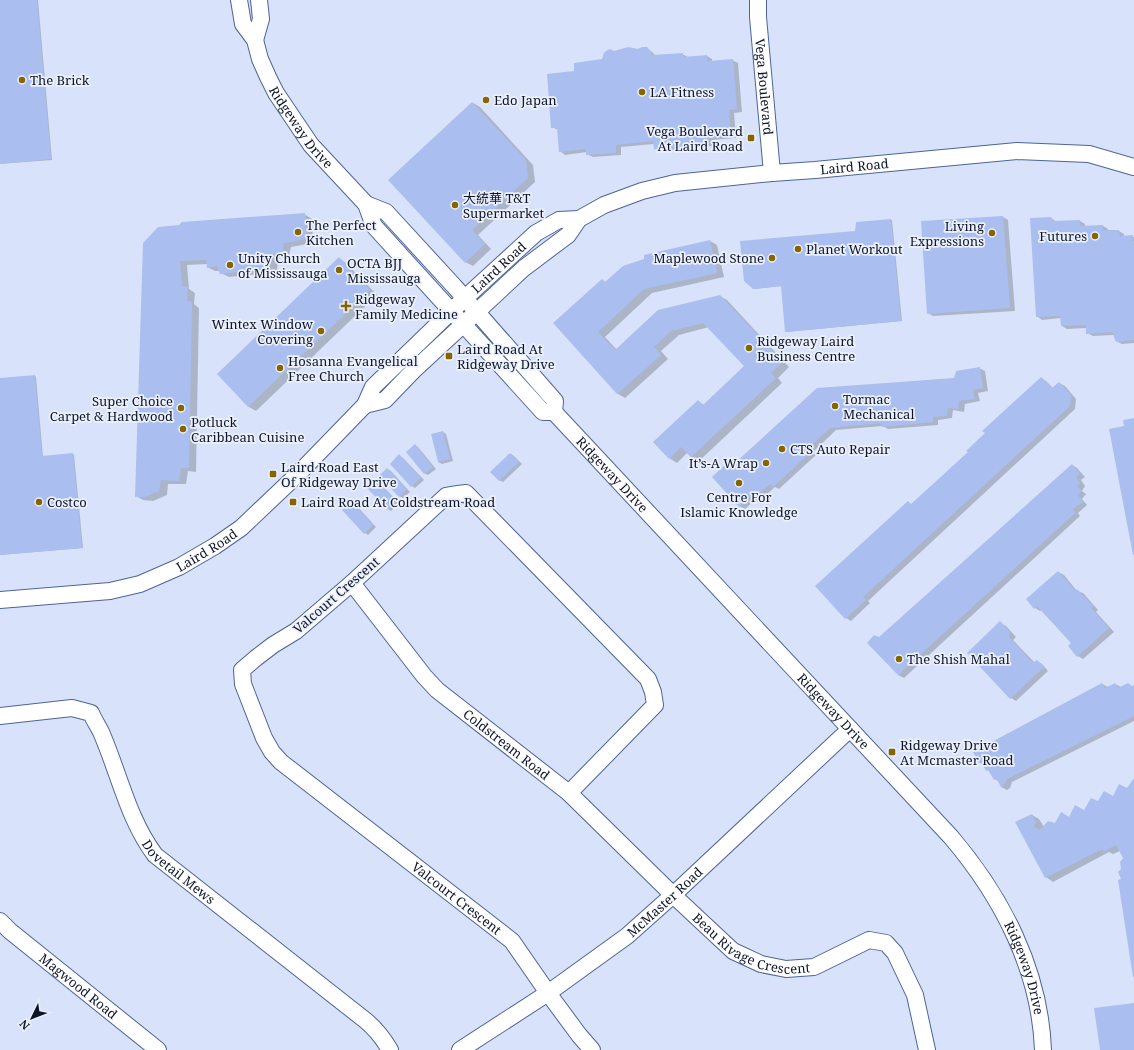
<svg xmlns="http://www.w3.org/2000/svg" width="1134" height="1050" font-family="'Noto Serif','Noto Sans SC',serif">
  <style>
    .shadow { fill: #0003 }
    .building { fill: #aabff0 }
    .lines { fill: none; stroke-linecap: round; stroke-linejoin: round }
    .minor-casing { stroke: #4e6398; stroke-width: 18 }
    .minor { stroke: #fff; stroke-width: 16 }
    .poi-dot { fill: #856500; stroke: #ebf0fc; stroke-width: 1.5 }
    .labels { text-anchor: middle; stroke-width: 3.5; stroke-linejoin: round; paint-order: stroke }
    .poi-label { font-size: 13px; fill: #0c1529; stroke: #ebf0fc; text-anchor: start }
    .street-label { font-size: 13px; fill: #0c1529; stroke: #ebf0fc }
  </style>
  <rect width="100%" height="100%" fill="#d8e3fb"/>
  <g class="shadow">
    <polygon points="0,0 38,0 52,160 0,164"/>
    <polygon points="646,48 652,52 656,56 682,54 688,57 707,56 712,59 712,62 732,60 738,63 742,112 734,113 736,138 712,140 713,146 689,147 689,150 660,152 655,149 654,144 621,147 621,155 593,157 587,154 587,152 565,155 560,151 558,130 552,127 575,72 602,60 614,52"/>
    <polygon points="473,103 480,107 533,165 535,182 478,235 491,249 473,266 465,262"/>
    <polygon points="304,214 312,219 313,243 291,247 289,256 278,258 277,272 229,277 221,273 220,271 215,271 207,267 207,264 187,265 189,289 195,293 194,304 199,308 196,472 188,471 186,484 168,484 167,495 153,501 143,500 136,496 179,226"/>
    <polygon points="1003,217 1008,220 1015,311 933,316 928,313 922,222"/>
    <polygon points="1051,218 1057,222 1080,221 1085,224 1085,227 1103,226 1108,229 1108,231 1119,231 1124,234 1124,237 1134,237 1134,343 1122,344 1116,341 1114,335 1093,336 1087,333 1087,328 1067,329 1062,326 1061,318 1042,320 1037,316"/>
    <polygon points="891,220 892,220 902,321 787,332 786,332 782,286 755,289 753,288 856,232"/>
    <polygon points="710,241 717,245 724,277 652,293 605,337 617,350 720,296 727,300 789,367 778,378 782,383 699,461 691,457 687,453 677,463 669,458 698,401 704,405 745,366 709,327 679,335 661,351 668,359 625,398 618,394 554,323 602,280 606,282"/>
    <polygon points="339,258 346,263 377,295 256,411 249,407 218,374"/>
    <polygon points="979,368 985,371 988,391 978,393 980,401 965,404 964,412 953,410 952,418 938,420 938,425 888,429 883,426 836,430 813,452 816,455 779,489 775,487 758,502 755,500 745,509 739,506 736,464"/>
    <polygon points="35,376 36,377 43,457 73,454 74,455 83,548 0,555 0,379"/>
    <polygon points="1041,378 1046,381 1053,388 1059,383 1065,386 1076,399 1075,409 868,601 870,603 851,621 846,618 912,505 969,452"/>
    <polygon points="443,432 446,434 453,461 442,464 438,462"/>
    <polygon points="415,445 418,447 436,469 428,475 424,473"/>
    <polygon points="511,454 514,456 522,464 503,482 499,480"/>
    <polygon points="399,456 403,458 424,480 415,488 412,486"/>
    <polygon points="1072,465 1077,468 1085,477 1081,480 1085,486 1082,491 1086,494 1082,499 1087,505 1078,513 1080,516 904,678 898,675"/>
    <polygon points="387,469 391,471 410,492 403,498 399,496"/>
    <polygon points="377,481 380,483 399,504 391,511 388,509"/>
    <polygon points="351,503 355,504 376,527 368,535 365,533"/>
    <polygon points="1058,572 1064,575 1077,591 1083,593 1098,610 1096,612 1114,632 1083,659 1078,656 1072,644 1042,610 1040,611 1035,608 1028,600"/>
    <polygon points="1000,623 1006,626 1016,637 1013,640 1035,663 1037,661 1042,664 1048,671 1016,701 1011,698"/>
    <polygon points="1102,684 1108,687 1115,684 1121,687 1134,686 1134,721 1012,782 1010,788 1007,790 1001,787 999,781 994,779 991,772 987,770 984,765 979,762 974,752"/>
    <polygon points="1134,780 1134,976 1122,869 1124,858 1120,851 1113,854 1109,852 1053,882 1046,877 1017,822 1032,815 1039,819 1044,827 1055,825 1084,811 1099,803 1113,797 1128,789"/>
  </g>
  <g class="building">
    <polygon points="0,0 37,0 51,159 0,164"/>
    <polygon points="628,47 638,49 642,47 647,47 650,50 652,55 683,53 683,57 707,55 707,61 733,59 737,109 729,110 731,136 707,138 708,143 684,144 684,147 654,149 653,141 616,145 616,153 586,155 586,149 559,152 557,128 551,128 547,74 574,71 574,63 602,59 604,53 606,51 610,49 614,51"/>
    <polygon points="472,102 526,160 528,178 472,230 485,244 465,263 388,180"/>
    <polygon points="305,213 306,239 284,243 282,253 271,254 270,268 220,274 217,266 207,268 206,260 180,261 182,286 188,287 187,301 192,302 189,468 181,468 179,481 161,480 159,491 145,497 135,497 143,243 158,227 179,225 182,222"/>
    <polygon points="1003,216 1010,308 927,314 921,221"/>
    <polygon points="1051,217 1053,221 1080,220 1080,226 1103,225 1103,230 1119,230 1120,236 1133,235 1133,241 1134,241 1134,340 1116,342 1112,332 1086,334 1086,325 1061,326 1060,316 1036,317 1030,218"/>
    <polygon points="891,219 901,321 785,332 781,286 753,289 744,281 740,241 855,231 856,222"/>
    <polygon points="710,240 717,273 644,289 598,332 615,350 658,310 720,295 783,362 771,373 776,378 691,457 681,447 669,459 653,442 698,400 703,405 744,366 703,323 671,331 654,347 661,355 617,394 553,323 602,279 605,282 623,266 644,259 644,255"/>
    <polygon points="339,257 370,290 248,407 217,374"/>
    <polygon points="980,367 983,388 973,390 975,399 959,401 958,409 948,408 947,416 933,417 933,422 882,427 881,423 830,428 808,448 811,452 773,487 770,484 752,500 750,497 739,507 712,477 730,460 735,463 817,388 954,378 956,371"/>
    <polygon points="35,375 42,456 73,453 82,548 0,555 0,378"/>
    <polygon points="1041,377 1052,388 1059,382 1071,395 1070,406 863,597 866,600 845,619 815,586 908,501 911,504 968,452 966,451 985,433 982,431"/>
    <polygon points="1134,418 1134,555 1133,555 1109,429 1124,426 1123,420"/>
    <polygon points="443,431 450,459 438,462 431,434"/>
    <polygon points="415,444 433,467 424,474 406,452"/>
    <polygon points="510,453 519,462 499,481 490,472"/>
    <polygon points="399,454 421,478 411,487 390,464"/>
    <polygon points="1072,464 1080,474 1076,477 1080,483 1077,487 1082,491 1078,495 1083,502 1073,509 1075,513 898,675 867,643 874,635 879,637"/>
    <polygon points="387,468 407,489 399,497 379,476"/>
    <polygon points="377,480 397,501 388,510 367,488"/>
    <polygon points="351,501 373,525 364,534 342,510"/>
    <polygon points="1058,571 1076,591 1077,589 1093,606 1091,608 1109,628 1077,657 1068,646 1071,643 1037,606 1034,609 1026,599"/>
    <polygon points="1000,621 1011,633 1008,636 1033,663 1037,660 1044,667 1010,699 967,653"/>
    <polygon points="1102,683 1105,688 1115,683 1118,688 1128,683 1132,686 1134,685 1134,716 1007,779 1004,785 1001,787 996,778 994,780 988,770 986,771 981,761 979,763 973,752"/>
    <polygon points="1134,778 1134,977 1133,977 1118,880 1121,879 1118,872 1121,869 1120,862 1123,858 1116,845 1104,851 1102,849 1045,878 1015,822 1032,814 1036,822 1034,827 1040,830 1048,821 1055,823 1061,812 1069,817 1075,805 1084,810 1091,798 1098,801 1104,791 1113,796 1119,784 1127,788"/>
    <polygon points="1134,1003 1134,1050 1100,1050 1094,1008"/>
  </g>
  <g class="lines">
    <defs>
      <g id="minor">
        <path id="s1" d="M239,0L243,24L255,40L260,59L268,77L276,93L311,145L366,204L374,226L543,412H554L951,837C1002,897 1040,970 1043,1050"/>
        <path id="s2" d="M758,0V17L772,173"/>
        <polyline points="255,40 261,19 259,0"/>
        <polyline points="366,204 386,212 454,286 555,401 554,412"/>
        <path id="s3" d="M365,405L385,400L413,371L524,268L568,235L579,219L604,205L642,191L675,183L772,173L815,170L1017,151L1089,154L1134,167"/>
        <path id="s4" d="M352,583L424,676L437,690L569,793L673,895L733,951L761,964L786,969L814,967L869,940L886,943L895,953L915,995L927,1050"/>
        <path id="s5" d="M0,600L110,591L140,584L179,567L215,546L241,528L299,473L365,405L373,387L465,298L536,233L559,220L579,219"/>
        <path id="s6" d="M0,716L72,708L91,713C94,720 98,726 101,732C119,773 128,819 155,855L365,1020C376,1029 383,1038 390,1050"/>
        <path id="s7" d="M569,793L655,705L653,692L648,679L466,493L458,494L446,496L352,583L296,631L273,645L256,658L242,670L243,684L264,738L272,752L281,762L512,941L548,993L579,1035L592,1050"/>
        <path id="s8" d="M0,921L10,931L158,1050"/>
        <path id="s9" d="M460,1050L548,993L627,936L673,895L850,729"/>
      </g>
    </defs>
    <use href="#minor" class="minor-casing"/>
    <use href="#minor" class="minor"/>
  </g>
  <g class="poi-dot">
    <circle cx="22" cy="80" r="4"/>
    <circle cx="642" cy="92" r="4"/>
    <circle cx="486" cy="100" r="4"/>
    <rect x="747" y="134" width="8" height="8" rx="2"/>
    <circle cx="455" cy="205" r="4"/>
    <circle cx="298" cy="232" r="4"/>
    <circle cx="992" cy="233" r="4"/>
    <circle cx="1095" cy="236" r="4"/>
    <circle cx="798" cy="249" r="4"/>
    <circle cx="772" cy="258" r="4"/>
    <circle cx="230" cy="265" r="4"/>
    <circle cx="339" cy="270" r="4"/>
    <path d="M344 300h4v4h4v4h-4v4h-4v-4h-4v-4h4z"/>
    <circle cx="321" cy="331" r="4"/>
    <circle cx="749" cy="348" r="4"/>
    <rect x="445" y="352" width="8" height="8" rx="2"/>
    <circle cx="280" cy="368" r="4"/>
    <circle cx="835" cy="406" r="4"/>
    <circle cx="181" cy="408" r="4"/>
    <circle cx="183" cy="429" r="4"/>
    <circle cx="782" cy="449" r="4"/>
    <circle cx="766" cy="463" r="4"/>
    <rect x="269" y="470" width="8" height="8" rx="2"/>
    <circle cx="739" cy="483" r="4"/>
    <circle cx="39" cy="502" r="4"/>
    <rect x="289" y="498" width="8" height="8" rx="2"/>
    <circle cx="899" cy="659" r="4"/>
    <rect x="888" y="748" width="8" height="8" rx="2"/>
  </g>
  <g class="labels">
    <g class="poi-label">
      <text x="30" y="85">The Brick</text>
      <text x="650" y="97">LA Fitness</text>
      <text x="494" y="105">Edo Japan</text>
      <text x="743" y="136" text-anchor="end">Vega Boulevard<tspan x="743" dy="15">At Laird Road</tspan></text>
      <text x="463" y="203">大統華 T&amp;T<tspan x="463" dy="15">Supermarket</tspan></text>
      <text x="306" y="230">The Perfect<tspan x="306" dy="15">Kitchen</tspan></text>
      <text x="984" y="231" text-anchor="end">Living<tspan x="984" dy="15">Expressions</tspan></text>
      <text x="1087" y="241" text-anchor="end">Futures</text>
      <text x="806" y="254">Planet Workout</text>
      <text x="238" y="263">Unity Church<tspan x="238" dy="15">of Mississauga</tspan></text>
      <text x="764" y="263" text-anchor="end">Maplewood Stone</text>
      <text x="347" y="268">OCTA BJJ<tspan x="347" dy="15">Mississauga</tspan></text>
      <text x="355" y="304">Ridgeway<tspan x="355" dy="15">Family Medicine</tspan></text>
      <text x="313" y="329" text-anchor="end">Wintex Window<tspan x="313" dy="15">Covering</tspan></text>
      <text x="757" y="346">Ridgeway Laird<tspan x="757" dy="15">Business Centre</tspan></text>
      <text x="457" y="354">Laird Road At<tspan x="457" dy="15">Ridgeway Drive</tspan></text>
      <text x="288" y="366">Hosanna Evangelical<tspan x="288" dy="15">Free Church</tspan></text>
      <text x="843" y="404">Tormac<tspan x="843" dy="15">Mechanical</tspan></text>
      <text x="173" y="406" text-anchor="end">Super Choice<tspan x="173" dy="15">Carpet &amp; Hardwood</tspan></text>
      <text x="191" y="427">Potluck<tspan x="191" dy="15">Caribbean Cuisine</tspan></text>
      <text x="790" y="454">CTS Auto Repair</text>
      <text x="758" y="468" text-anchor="end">It’s-A Wrap</text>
      <text x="281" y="472">Laird Road East<tspan x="281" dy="15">Of Ridgeway Drive</tspan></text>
      <text x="739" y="502" text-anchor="middle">Centre For<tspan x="739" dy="15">Islamic Knowledge</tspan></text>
      <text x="47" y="507">Costco</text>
      <text x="301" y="507">Laird Road At Coldstream Road</text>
      <text x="907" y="664">The Shish Mahal</text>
      <text x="900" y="750">Ridgeway Drive<tspan x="900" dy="15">At Mcmaster Road</tspan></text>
    </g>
    <g class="street-label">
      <text dy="5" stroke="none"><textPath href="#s2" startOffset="87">Vega Boulevard</textPath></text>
      <text dy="5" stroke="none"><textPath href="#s1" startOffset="144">Ridgeway Drive</textPath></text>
      <text dy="5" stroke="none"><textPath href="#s3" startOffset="570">Laird Road</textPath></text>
      <text dy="5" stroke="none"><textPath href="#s5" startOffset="625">Laird Road</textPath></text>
      <text dy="5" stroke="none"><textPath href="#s1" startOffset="616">Ridgeway Drive</textPath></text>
      <text dy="5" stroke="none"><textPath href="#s5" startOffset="216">Laird Road</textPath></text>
      <text transform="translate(336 595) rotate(-41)" y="5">Valcourt Crescent</text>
      <text dy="5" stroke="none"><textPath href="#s1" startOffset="940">Ridgeway Drive</textPath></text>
      <text dy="5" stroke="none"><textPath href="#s4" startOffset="225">Coldstream Road</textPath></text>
      <text dy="5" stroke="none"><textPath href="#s6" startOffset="277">Dovetail Mews</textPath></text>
      <text dy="5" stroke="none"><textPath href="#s7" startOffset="1023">Valcourt Crescent</textPath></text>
      <text dy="5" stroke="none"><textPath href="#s9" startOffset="253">McMaster Road</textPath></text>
      <text dy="5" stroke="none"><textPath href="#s4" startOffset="546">Beau Rivage Crescent</textPath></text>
      <text dy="5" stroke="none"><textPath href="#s1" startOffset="1264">Ridgeway Drive</textPath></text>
      <text dy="5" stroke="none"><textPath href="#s8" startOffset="102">Magwood Road</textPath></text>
    </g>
  </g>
  <g transform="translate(32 1018) rotate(227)" stroke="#ebf0fc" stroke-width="3" paint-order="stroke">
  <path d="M0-3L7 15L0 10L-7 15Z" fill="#0c1529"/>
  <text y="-6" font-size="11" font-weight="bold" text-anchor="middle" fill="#0c1529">N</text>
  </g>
</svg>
